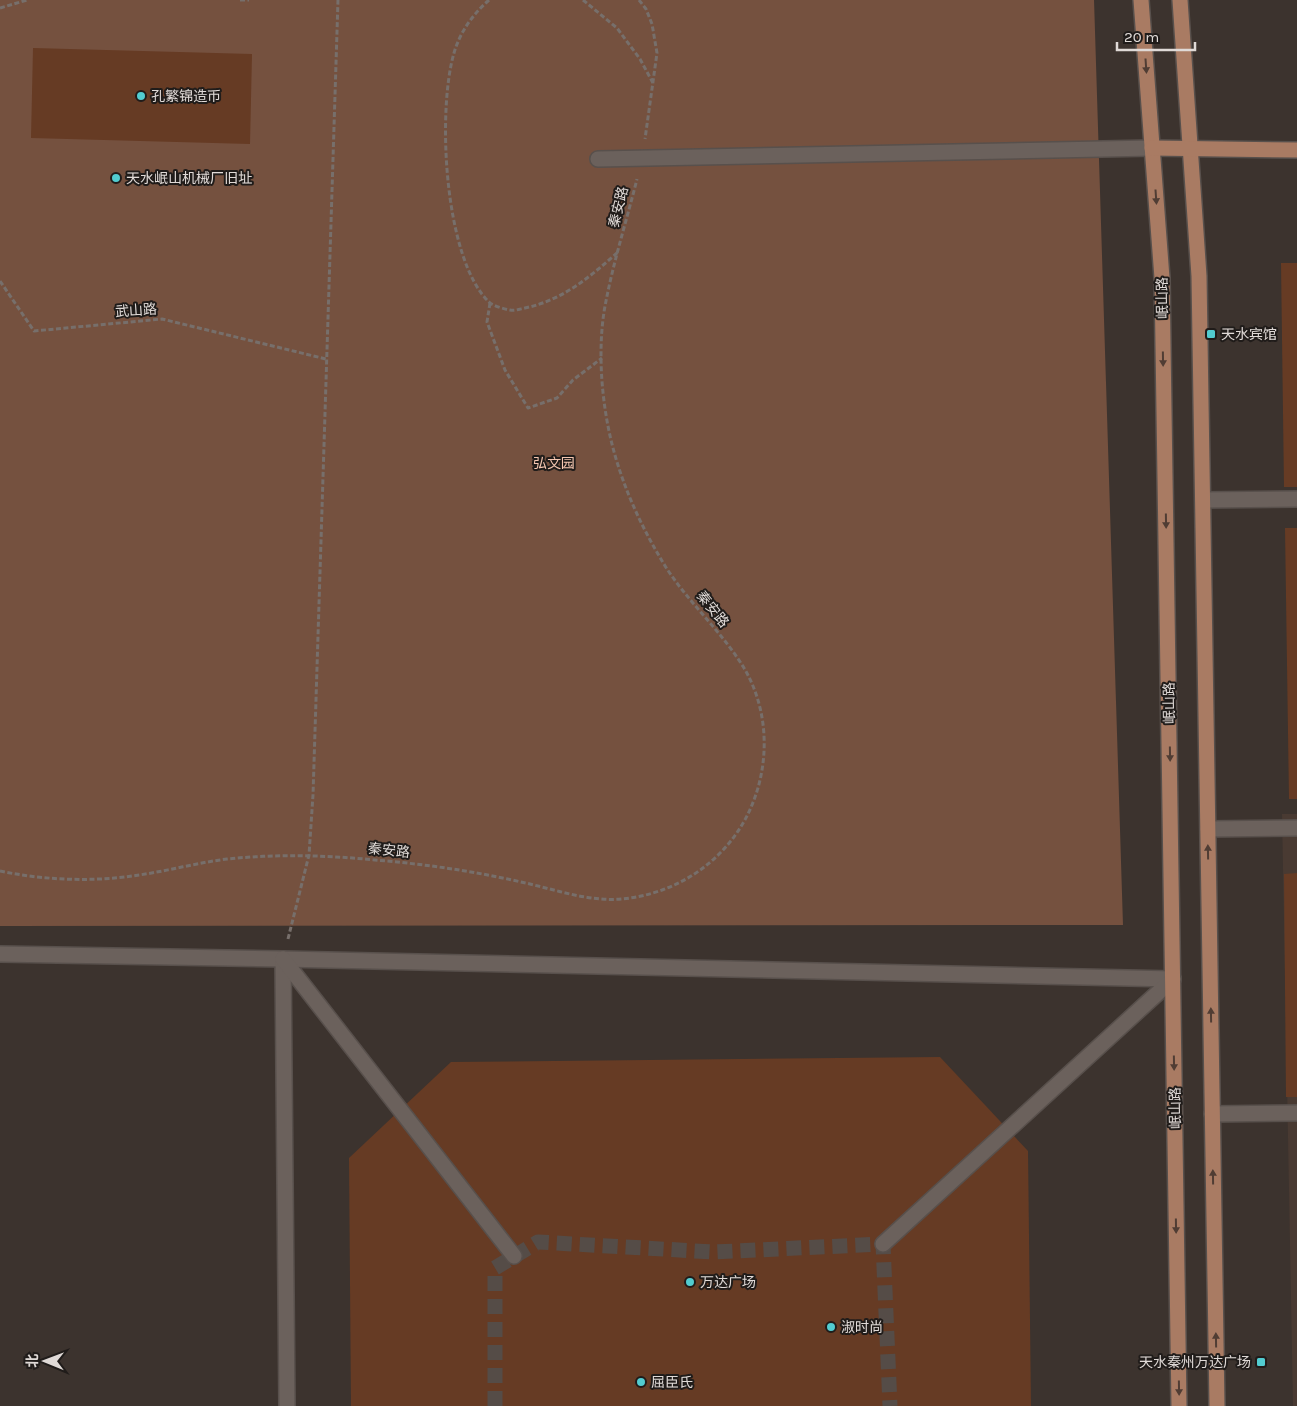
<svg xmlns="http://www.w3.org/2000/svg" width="1297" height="1406" font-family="Karla,'Noto Sans SC',sans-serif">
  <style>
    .built { fill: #493a32 }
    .green { fill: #75513f }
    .building { fill: #663b24 }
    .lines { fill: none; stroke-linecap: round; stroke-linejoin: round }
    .minor-tunnel { stroke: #554c47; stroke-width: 15; stroke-dasharray: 15 8; stroke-linecap: butt }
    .minor-casing { stroke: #58504c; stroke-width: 18 }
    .major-casing { stroke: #58504c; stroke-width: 18 }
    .path { stroke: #776f6b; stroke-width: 3; stroke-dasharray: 5 2.5; stroke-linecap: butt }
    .minor { stroke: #6b615c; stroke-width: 15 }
    .major { stroke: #a97b63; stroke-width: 15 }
    .oneway { fill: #503d34 }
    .poi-dot { fill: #52ccd0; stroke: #201c1a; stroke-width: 2 }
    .labels { text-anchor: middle; stroke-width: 4; stroke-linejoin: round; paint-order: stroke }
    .poi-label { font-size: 14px; fill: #e0dad7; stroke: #201c1a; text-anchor: start }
    .street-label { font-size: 14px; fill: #e0dad7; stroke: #201c1a }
    .park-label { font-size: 14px; fill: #f5c7b1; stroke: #201c1a }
  </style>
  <rect width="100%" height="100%" fill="#3c332e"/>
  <polygon class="built" points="1282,814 1297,814 1297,1406 1293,1406"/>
  <polygon class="green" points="0,0 1094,0 1123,925 0,926"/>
  <g class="building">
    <polygon points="33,48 252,54 250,144 31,138"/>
    <polygon points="1281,263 1297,263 1297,487 1284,487"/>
    <polygon points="1285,528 1297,528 1297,799 1289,799"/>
    <polygon points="1297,873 1297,1097 1286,1097 1284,874"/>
    <polygon points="940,1057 1028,1151 1031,1406 351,1406 349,1158 451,1062"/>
  </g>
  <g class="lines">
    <polyline class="minor-tunnel" points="495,1406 495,1268 538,1242 714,1252 883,1244 890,1406"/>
    <defs>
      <g id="minor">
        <polyline points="598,159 1152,148"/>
        <polyline points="1203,500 1297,499"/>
        <polyline points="1208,829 1297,828"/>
        <polyline points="0,954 283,959 1173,979"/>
        <polyline points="283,959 287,1406"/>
        <polyline points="283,959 514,1256"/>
        <polyline points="1212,1114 1297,1113"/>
        <polyline points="883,1244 1173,979"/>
      </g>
      <g id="major">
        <polyline points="1141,0 1162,278 1179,1406"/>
        <polyline points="1180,0 1199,276 1217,1406"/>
        <polyline points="1152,148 1297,150"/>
      </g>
    </defs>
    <use href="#minor" class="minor-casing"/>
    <use href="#major" class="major-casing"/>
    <g class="path">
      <polyline points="240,0 249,0"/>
      <path d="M489,0C473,14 460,32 454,53C437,111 444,259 489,302C493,306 504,309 510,310C515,311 520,309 525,308C563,300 590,277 618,252"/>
      <polyline points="583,0 617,28 640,59 653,83"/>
      <polyline points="639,0 646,9 652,24 657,53 645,139"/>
      <polyline points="0,8 27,0"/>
      <polyline points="0,281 34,331 162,319 326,359"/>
      <polyline points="490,303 487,322 505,370 528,408 557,398 573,380 602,358"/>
      <path d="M0,871C43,880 89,882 132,876C164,872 195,863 227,859C276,854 325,855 375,860C424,864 473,871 521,882C554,889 588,902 622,899C665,895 704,874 730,842C769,794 776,722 744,668C722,632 690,604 667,569C642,529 622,486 611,440C601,398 597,344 606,301C614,260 627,219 637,179"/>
      <polyline points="288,939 309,855 313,795 338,0"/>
    </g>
    <use href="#minor" class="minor"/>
    <use href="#major" class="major"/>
  </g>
  <defs><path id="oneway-solid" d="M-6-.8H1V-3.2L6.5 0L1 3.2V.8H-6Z" transform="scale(1.25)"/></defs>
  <g class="oneway">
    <use href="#oneway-solid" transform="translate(1146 66) rotate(86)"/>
    <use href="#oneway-solid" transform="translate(1156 197) rotate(86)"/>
    <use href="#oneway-solid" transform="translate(1163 359) rotate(89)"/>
    <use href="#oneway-solid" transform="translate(1166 521) rotate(89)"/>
    <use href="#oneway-solid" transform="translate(1170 754) rotate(89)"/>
    <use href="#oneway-solid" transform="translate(1208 852) rotate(-91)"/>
    <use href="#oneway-solid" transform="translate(1211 1015) rotate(-91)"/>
    <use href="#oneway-solid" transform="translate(1174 1063) rotate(89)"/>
    <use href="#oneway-solid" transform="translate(1213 1177) rotate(-91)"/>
    <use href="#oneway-solid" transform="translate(1176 1226) rotate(89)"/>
    <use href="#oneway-solid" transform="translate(1216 1340) rotate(-91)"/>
    <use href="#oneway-solid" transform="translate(1179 1388) rotate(89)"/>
  </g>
  <g class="poi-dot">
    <circle cx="141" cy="96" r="5"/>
    <circle cx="116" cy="178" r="5"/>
    <rect x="1206" y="329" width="10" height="10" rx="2.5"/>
    <circle cx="690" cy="1282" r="5"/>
    <circle cx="831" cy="1327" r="5"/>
    <rect x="1256" y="1357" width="10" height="10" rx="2.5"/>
    <circle cx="641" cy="1382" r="5"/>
  </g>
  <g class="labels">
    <g class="poi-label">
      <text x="151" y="101">孔繁锦造币</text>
      <text x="126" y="183">天水岷山机械厂旧址</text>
      <text x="1221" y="339">天水宾馆</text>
      <text x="700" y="1287">万达广场</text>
      <text x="841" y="1332">淑时尚</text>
      <text x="1251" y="1367" text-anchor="end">天水秦州万达广场</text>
      <text x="651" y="1387">屈臣氏</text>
    </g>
    <g class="street-label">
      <text transform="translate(618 207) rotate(-76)" y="5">秦安路</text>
      <text transform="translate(1162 298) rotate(-91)" y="5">岷山路</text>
      <text transform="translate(136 310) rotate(-4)" y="5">武山路</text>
      <text transform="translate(713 609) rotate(51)" y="5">秦安路</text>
      <text transform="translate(1169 703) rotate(-91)" y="5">岷山路</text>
      <text transform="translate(389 850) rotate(6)" y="5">秦安路</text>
      <text transform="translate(1175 1108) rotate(-91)" y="5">岷山路</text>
    </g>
    <g class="park-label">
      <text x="554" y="468">弘文园</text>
    </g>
  </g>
  <g transform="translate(45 1361) rotate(271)" stroke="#201c1a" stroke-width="4" paint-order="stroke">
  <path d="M0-4L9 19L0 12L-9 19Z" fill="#e0dad7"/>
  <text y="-8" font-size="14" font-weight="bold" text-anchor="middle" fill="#e0dad7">北</text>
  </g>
  <path d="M1117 42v8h78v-8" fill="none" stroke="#e0dad7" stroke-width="2.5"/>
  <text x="1124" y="42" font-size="15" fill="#e0dad7" stroke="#201c1a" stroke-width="4" paint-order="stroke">20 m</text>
</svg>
